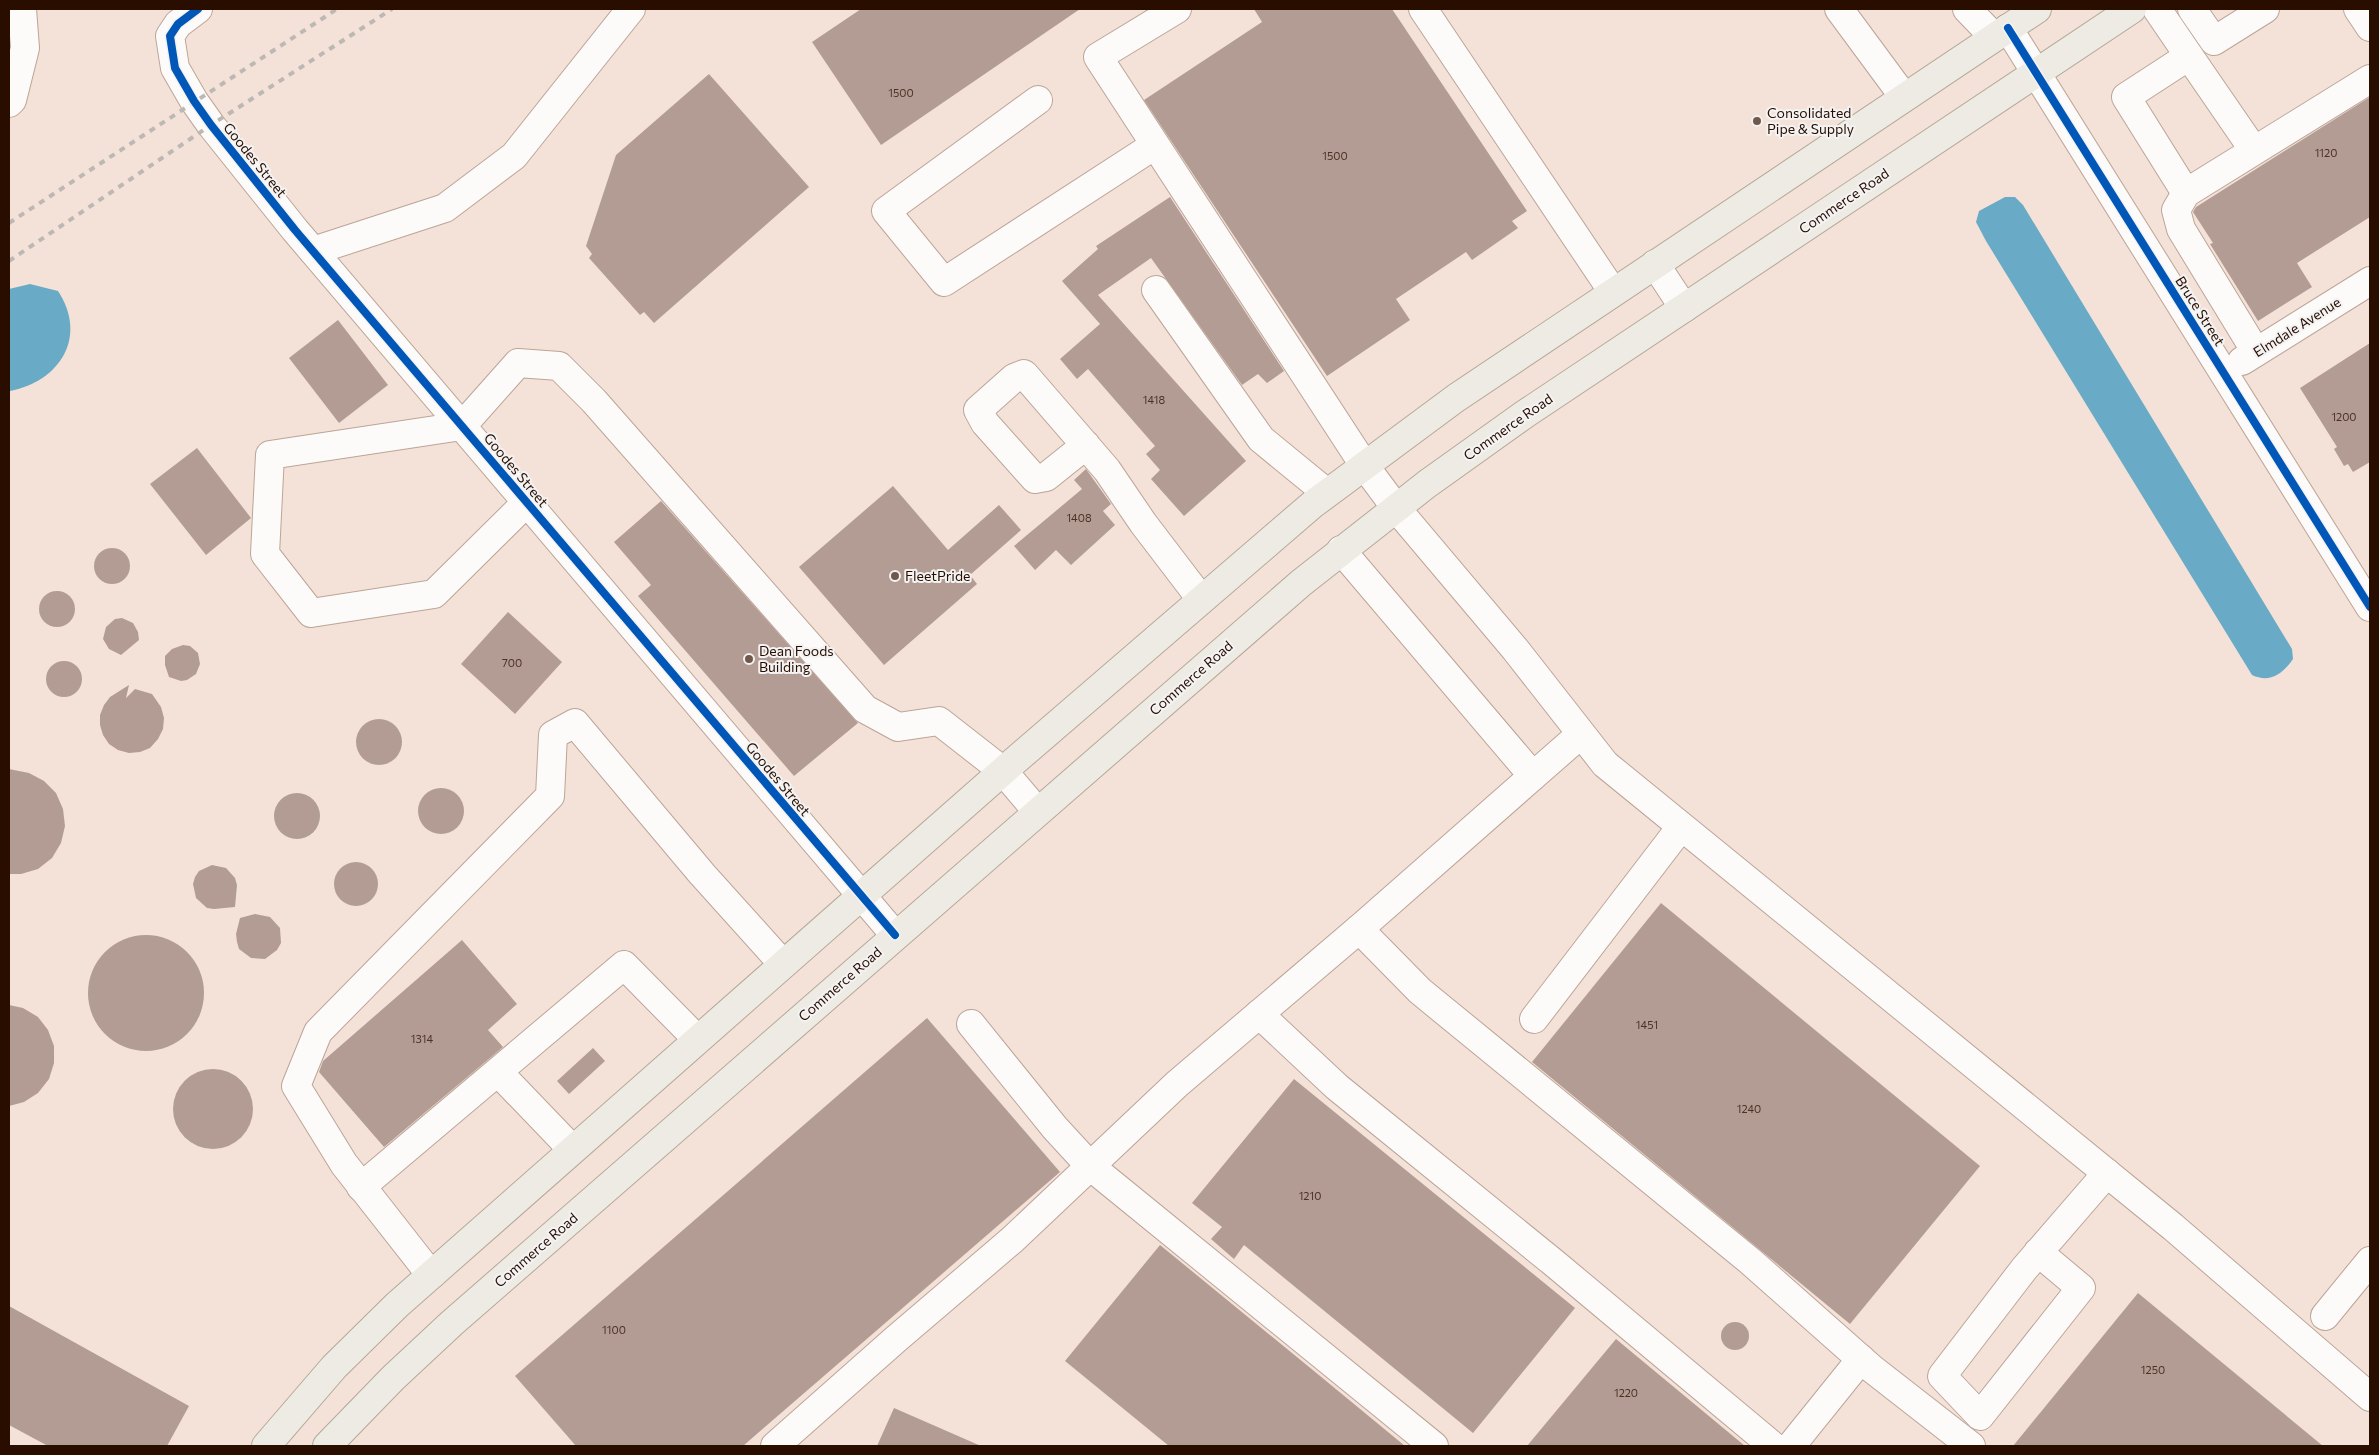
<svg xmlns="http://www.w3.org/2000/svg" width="2379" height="1455" font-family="Commissioner,sans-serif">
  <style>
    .water { fill: #69abc6 }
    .building { fill: #b39c94 }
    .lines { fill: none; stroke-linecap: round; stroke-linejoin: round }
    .minor-casing { stroke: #bba598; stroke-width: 30 }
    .major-casing { stroke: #b3a998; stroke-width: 30 }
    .minor { stroke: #fdfbf9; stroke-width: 28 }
    .major { stroke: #eeebe4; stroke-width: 28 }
    .rail { stroke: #bdb8b4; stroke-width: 4; stroke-dasharray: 6 6; stroke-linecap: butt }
    .cycleway-casing { stroke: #f3f3f3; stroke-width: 11 }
    .cycleway { stroke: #0057b8; stroke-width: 8 }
    .poi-dot { fill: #70584c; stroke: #f3f3f3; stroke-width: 2 }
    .labels { text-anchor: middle; stroke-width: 4; stroke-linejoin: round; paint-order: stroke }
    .number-label { font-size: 11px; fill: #4c3225 }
    .poi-label { font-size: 14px; fill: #290e00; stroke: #f3f3f3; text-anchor: start }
    .street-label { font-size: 14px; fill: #290e00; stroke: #f3f3f3 }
  </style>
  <rect width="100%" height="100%" fill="#f4e2d8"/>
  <g class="water">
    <path d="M2005,197H2015L2023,205L2292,649L2293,659C2282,675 2269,683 2252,675L1986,241L1976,222L1979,211Z"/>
    <path d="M30,284L58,291C88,337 60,381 10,391L9,289Z"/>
  </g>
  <g class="building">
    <polygon points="861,9 1080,9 881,145 812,42"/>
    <polygon points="1254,9 1392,9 1527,211 1512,221 1518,228 1472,260 1466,252 1396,299 1410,320 1327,376 1144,100 1262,22"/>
    <polygon points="709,74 809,187 654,323 644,312 640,315 589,258 592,254 586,246 616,155"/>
    <polygon points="2370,97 2370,217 2297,263 2312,287 2258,321 2210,244 2213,243 2193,212 2196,207"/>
    <polygon points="1170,197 1284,371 1267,383 1258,374 1242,385 1151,258 1098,295 1246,461 1184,516 1151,479 1160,470 1146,454 1155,446 1088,369 1077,379 1060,359 1100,324 1062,281 1098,249 1096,246"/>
    <polygon points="338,320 388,385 339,423 289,358"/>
    <polygon points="2370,343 2370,462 2353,472 2348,464 2344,466 2334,449 2337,447 2300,388"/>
    <polygon points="197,448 251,518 206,555 150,484"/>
    <polygon points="1086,469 1111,504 1103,511 1115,525 1071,565 1056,550 1035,570 1014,546 1082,489 1074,480"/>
    <polygon points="893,486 948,550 999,505 1021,530 970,575 977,584 884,665 799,567"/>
    <polygon points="661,501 858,723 794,776 638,596 651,585 614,542"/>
    <circle cx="112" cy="566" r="18"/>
    <circle cx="57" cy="609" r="18"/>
    <polygon points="508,612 562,662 515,714 461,664"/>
    <polygon points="122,618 133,623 138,632 139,640 121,655 109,649 103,639 106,627 115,619"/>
    <polygon points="183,645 190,646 198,653 200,664 196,674 187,680 181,681 169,677 165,665 165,656 172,649"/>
    <circle cx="64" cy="679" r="18"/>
    <polygon points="129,685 126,698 135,689 152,694 161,707 164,718 163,729 158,739 150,748 140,752 129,753 118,750 109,744 103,735 100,725 100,715 104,705 110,697"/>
    <circle cx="379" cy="742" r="23"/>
    <polygon points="9,769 29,773 44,781 56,793 63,809 65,826 61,843 52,858 38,869 21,874 9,874"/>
    <circle cx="441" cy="811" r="23"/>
    <circle cx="297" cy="816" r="23"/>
    <circle cx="356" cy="884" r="22"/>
    <polygon points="212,865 226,868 235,878 237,885 235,907 214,909 207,908 196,898 193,884 195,877 199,871"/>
    <polygon points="1661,903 1980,1166 1850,1324 1532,1062"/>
    <polygon points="255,914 270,917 280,928 281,943 277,950 265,959 251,958 239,949 237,942 236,934 240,918"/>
    <circle cx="146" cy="993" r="58"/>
    <polygon points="462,940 517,1004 488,1030 503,1047 384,1147 319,1072 323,1061"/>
    <polygon points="9,1005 23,1008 38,1017 48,1030 54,1046 54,1063 49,1079 38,1093 24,1102 9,1106"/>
    <polygon points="927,1018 1060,1172 743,1446 576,1446 515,1376"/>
    <polygon points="593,1048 605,1061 569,1094 557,1081"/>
    <circle cx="213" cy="1109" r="40"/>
    <polygon points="1294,1079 1575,1308 1473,1433 1244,1245 1234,1259 1211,1239 1222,1227 1192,1203"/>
    <polygon points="1160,1245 1314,1371 1405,1446 1169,1446 1065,1361"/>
    <polygon points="2138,1293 2323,1446 2013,1446"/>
    <polygon points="9,1306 189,1406 167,1446 48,1446 9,1425"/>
    <circle cx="1735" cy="1336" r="14"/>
    <polygon points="1616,1339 1745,1446 1527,1446"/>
    <polygon points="894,1408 981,1446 877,1446"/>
  </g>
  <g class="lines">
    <defs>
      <g id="minor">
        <polyline points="198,9 178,24 170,36 175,68 194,101 211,125 295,230 895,935"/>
        <polyline points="1177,9 1098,57 1364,465 1396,508 1515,649 1605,764 2173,1227 2370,1397"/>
        <polyline points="1423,9 1613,292"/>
        <polyline points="1839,9 1904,97"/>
        <polyline points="1967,9 1994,37"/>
        <polyline points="2157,9 2189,56 2126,97 2186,193"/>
        <polyline points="2192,9 2214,41 2265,9"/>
        <polyline points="2358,9 2370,27"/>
        <polyline points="2008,28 2370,607"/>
        <polyline points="2189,56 2253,149"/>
        <polyline points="1038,100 886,211 944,282 1155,145"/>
        <polyline points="9,103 12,100 25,48 22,9"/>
        <polyline points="313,251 445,208 514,156 631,9"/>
        <polyline points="1655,264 1684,308"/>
        <polyline points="1156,290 1261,439 1327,493"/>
        <polyline points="2256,352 2181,229 2176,210 2186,193 2370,79"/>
        <polyline points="2242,361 2370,281"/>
        <polyline points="1086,445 1046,477 1035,479 985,423 978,410 1014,378 1024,374 1107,470 1143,523 1201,599"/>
        <polyline points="527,502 434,594 311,613 265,554 270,455 462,426 518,363 559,366 594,401 865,709 898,727 939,721 1003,771 1037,811"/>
        <polyline points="1341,550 1533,776 1359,929 1420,991 1750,1261 1871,1368 1971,1446"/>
        <polyline points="1533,776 1581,734"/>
        <polyline points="1259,1014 1337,1087 1554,1263 1773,1446"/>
        <polyline points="1534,1019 1681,827"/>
        <polyline points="971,1024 1055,1128 1090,1166 1434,1446"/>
        <polyline points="498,1072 572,1149"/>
        <polyline points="361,1187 624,965 697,1039"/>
        <polyline points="2038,1252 2081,1288 1980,1416 1942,1376 2024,1269 2107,1173"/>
        <polyline points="431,1275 344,1164 296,1086 318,1032 550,796 553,735 575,723 702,874 783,964"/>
        <polyline points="2325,1316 2370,1261"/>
        <polyline points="775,1446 896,1339 1012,1240 1177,1084 1359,929"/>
        <polyline points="1791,1446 1861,1359"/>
      </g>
      <g id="major">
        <polyline points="266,1446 334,1367 397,1305 1003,771 1313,504 1456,398 2037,9"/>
        <polyline points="327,1446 393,1378 452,1323 1301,583 1427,484 1525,414 2132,9"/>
      </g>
    </defs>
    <use href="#minor" class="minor-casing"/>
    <use href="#major" class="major-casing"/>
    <use href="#minor" class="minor"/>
    <use href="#major" class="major"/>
    <g class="rail">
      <polyline points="9,223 337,9"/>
      <polyline points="9,261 211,125 392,9"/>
    </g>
    <defs>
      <g id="cycleway">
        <polyline points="198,9 178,24 170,36 175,68 194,101 211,125 295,230 895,935"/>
        <polyline points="2008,28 2370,607"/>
      </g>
    </defs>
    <use href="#cycleway" class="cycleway-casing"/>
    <use href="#cycleway" class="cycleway"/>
  </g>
  <g class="poi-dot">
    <circle cx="1757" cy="121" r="5"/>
    <circle cx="895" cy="576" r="5"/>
    <circle cx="749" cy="659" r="5"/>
  </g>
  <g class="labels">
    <g class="number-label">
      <text x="901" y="97">1500</text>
      <text x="2326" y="157">1120</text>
      <text x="1335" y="160">1500</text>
      <text x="1154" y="404">1418</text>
      <text x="2344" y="421">1200</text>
      <text x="1079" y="522">1408</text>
      <text x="512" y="667">700</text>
      <text x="1647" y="1029">1451</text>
      <text x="422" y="1043">1314</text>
      <text x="1749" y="1113">1240</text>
      <text x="1310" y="1200">1210</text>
      <text x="614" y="1334">1100</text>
      <text x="2153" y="1374">1250</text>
      <text x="1626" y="1397">1220</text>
    </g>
    <g class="poi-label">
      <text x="1767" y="118">Consolidated<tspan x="1767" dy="16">Pipe &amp; Supply</tspan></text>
      <text x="905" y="581">FleetPride</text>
      <text x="759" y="656">Dean Foods<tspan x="759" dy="16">Building</tspan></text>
    </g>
    <g class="street-label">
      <text transform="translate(255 160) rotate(51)" y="5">Goodes Street</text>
      <text transform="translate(1844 201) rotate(-34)" y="5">Commerce Road</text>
      <text transform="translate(2200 311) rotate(58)" y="5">Bruce Street</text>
      <text transform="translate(2297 327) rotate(-32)" y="5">Elmdale Avenue</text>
      <text transform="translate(1508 427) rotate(-35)" y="5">Commerce Road</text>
      <text transform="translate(516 470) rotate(50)" y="5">Goodes Street</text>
      <text transform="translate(1191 678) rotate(-41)" y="5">Commerce Road</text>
      <text transform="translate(778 779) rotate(50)" y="5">Goodes Street</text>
      <text transform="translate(840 984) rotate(-41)" y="5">Commerce Road</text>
      <text transform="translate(536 1250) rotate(-41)" y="5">Commerce Road</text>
    </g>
  </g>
  <rect width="2379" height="1455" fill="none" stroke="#290e00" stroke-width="20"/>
</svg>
